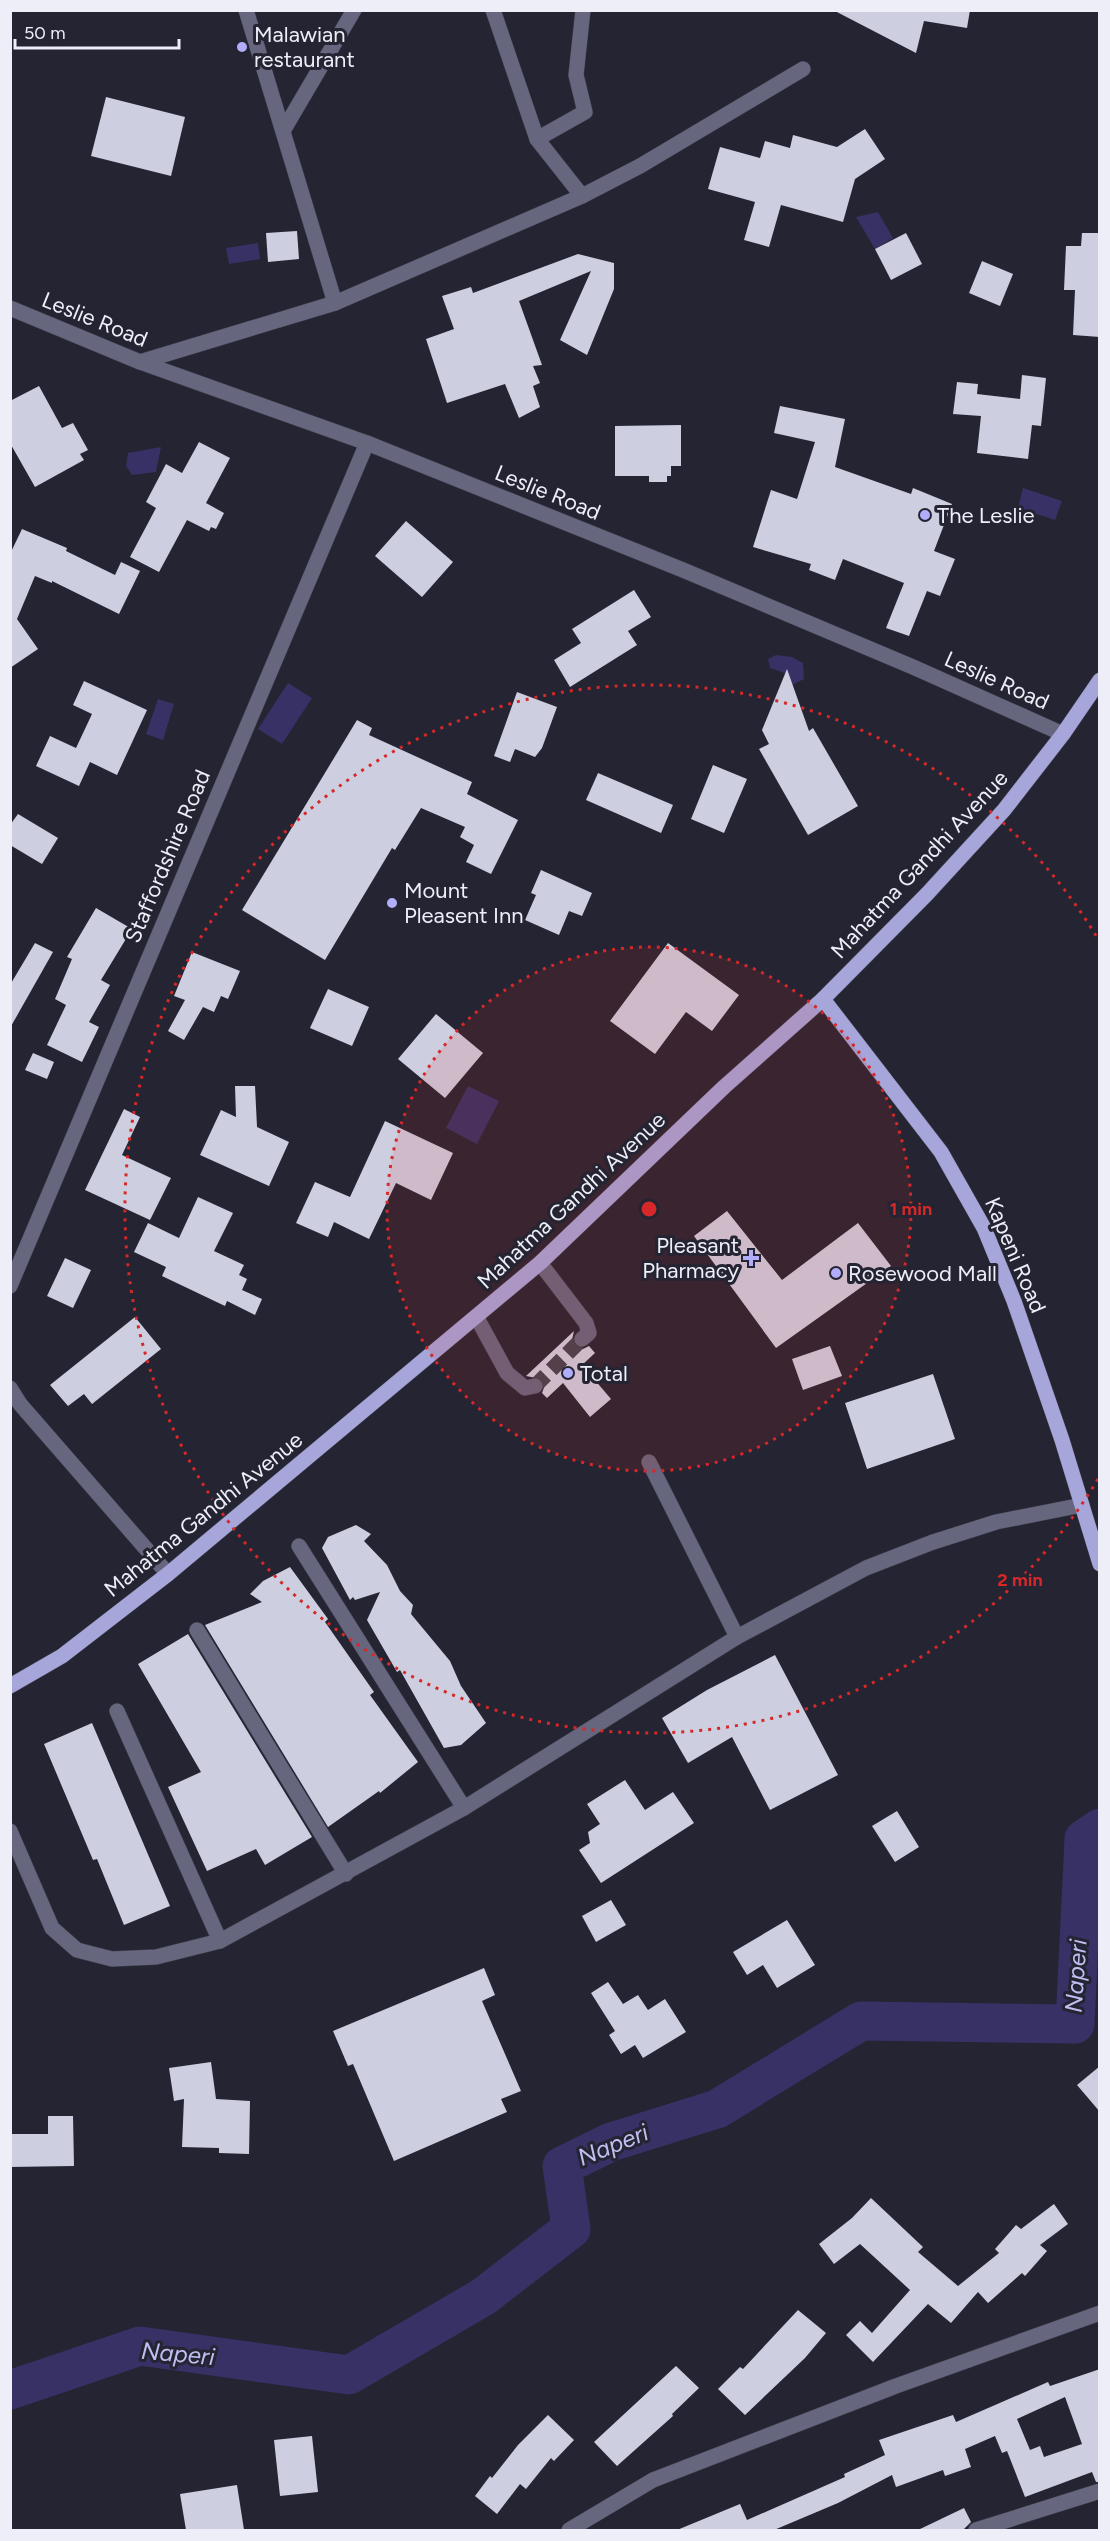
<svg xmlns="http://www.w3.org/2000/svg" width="1110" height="2541" font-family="Figtree,sans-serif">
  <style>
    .water { fill: #373165 }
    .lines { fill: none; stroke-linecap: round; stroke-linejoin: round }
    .river { stroke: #373165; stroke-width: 39 }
    .building { fill: #cecee1; fill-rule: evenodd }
    .minor-tunnel { stroke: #424250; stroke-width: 15; stroke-dasharray: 15 8; stroke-linecap: butt }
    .minor-casing { stroke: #40404e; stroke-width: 16 }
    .major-casing { stroke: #40404e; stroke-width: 16 }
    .minor { stroke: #66667f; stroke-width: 15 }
    .major { stroke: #a7a6da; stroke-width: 15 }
    .ring { fill: none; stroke: #d62828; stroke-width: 3; stroke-dasharray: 3 6 }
    .poi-dot { fill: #b1adfa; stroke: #242432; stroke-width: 2 }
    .labels { text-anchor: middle; stroke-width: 6; stroke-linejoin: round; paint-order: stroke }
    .poi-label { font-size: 22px; fill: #eeeef8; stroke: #242432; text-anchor: start }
    .street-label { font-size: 22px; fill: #eeeef8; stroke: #242432 }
    .water-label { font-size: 24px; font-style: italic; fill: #c0bff2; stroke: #242432 }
    .centre { fill: #d62828; stroke: #242432; stroke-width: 3 }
    .ring-label { font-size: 18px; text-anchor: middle; font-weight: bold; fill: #d62828; stroke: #242432; stroke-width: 6; stroke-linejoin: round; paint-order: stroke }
  </style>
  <rect width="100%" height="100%" fill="#242432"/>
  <g class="water">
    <polygon points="878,212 893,238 875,249 856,217"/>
    <polygon points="258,243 260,259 229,264 226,248"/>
    <polygon points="161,447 156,472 132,475 126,466 128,453"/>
    <polygon points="1023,488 1062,501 1055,520 1018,508"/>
    <polygon points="776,655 792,657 803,663 804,679 792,685 785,673 770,668 768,659"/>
    <polygon points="288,683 312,698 282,744 258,729"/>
    <polygon points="158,699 174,704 163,740 146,734"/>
    <polygon points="468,1086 499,1101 477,1144 446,1128"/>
  </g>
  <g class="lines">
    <polyline class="river" points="10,2390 140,2346 349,2375 483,2297 571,2229 562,2166 611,2142 717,2109 861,2021 1075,2024 1084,1839 1100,1828"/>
  </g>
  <g class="building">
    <polygon points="833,10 970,10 967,28 924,21 916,53"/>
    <polygon points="106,97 185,117 171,176 91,156"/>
    <polygon points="865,129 885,159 855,179 843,222 781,205 769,247 744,240 755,202 708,189 720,147 760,158 765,141 790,148 793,135 837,147"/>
    <polygon points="297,231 299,259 268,262 266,233"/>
    <polygon points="906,233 922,264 891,280 875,249"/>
    <polygon points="1082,233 1100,233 1100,337 1073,335 1075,290 1064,290 1066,246 1081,246"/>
    <polygon points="578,254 614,263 614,289 587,355 560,340 591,271 519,301 542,365 533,366 540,383 533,386 540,407 519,418 505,384 447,403 426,339 454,329 442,296 471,287 473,293"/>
    <polygon points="982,261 1013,274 1000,306 969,293"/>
    <polygon points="1022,375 1046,378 1041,426 1032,425 1028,459 977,453 981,416 953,414 957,382 978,384 977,394 1020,399"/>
    <polygon points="39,386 62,428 73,423 88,450 80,454 84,460 35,487 10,443 10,401"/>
    <polygon points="780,406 845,419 835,467 911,494 913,488 952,504 934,551 955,559 940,596 927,591 909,636 886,628 904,583 843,559 835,580 809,570 811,564 753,547 771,490 797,499 815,442 774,433"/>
    <polygon points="681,425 681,466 671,466 671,476 667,476 667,482 649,482 649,476 615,476 615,426"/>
    <polygon points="199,442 230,458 206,503 224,513 216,529 211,527 209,531 187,520 159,572 130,557 156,508 146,502 166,464 182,473"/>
    <polygon points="406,521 453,562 422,597 375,556"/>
    <polygon points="22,529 67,548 66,551 115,575 121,562 140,571 119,614 52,581 52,583 35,576 17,619 38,649 10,668 10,554"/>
    <polygon points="634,590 651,617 628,631 637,645 570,687 554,660 581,643 572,629"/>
    <polygon points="787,669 809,731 813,728 858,806 808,835 759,749 769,744 762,730"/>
    <polygon points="84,681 147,710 117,775 90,762 79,786 36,766 50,736 76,748 92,714 73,705"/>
    <polygon points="517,692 557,707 542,748 535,757 515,749 510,762 494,756"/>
    <polygon points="357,720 372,728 369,735 472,782 467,794 518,820 491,874 466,862 474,845 460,837 465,827 421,808 395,850 392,848 325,960 242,910"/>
    <polygon points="713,765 747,779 724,833 691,819"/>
    <polygon points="598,773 673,805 661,833 586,800"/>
    <polygon points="18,814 58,838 42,864 10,845 10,825"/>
    <polygon points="541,870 592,893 582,916 569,911 559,935 525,920 536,895 531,893"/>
    <polygon points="96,908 132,929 101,980 110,985 89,1022 99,1027 82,1062 47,1045 66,1005 55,999 72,959 67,957"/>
    <polygon points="35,943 53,952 10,1028 10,985"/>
    <polygon points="668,943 739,995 712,1031 686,1012 655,1054 610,1021"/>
    <polygon points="192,952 240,971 228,999 221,996 214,1012 203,1007 184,1040 168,1031 185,1000 174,996"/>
    <polygon points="328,989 369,1007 352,1046 310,1028"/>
    <polygon points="436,1014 483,1053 445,1098 398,1059"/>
    <polygon points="33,1053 54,1062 47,1079 25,1070"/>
    <polygon points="235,1086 255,1086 257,1127 289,1142 269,1186 200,1155 221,1110 236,1117"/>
    <polygon points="124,1109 140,1117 122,1155 171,1178 150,1220 85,1190"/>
    <polygon points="385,1121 453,1153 431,1200 396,1183 369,1239 334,1222 328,1237 296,1223 315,1182 350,1197"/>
    <polygon points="198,1197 233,1213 214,1251 244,1265 239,1275 247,1279 242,1290 262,1299 255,1315 227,1301 225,1306 162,1276 166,1267 134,1252 148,1223 179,1238"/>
    <polygon points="727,1211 782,1280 858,1223 891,1266 776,1348 694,1236"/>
    <polygon points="65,1258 91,1270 73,1308 47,1296"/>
    <polygon points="135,1317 161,1349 92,1404 84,1394 68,1406 50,1385"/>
    <polygon points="574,1331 572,1340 575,1346 583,1349 589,1346 595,1353 582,1365 611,1399 590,1417 563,1383 547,1398 542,1393 545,1385 542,1379 526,1376"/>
    <polygon points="830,1346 842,1376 803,1390 792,1359"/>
    <polygon points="933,1374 955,1439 867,1469 845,1403"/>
    <polygon points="356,1525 371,1534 364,1541 387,1565 400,1591 413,1605 411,1614 450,1661 461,1686 486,1723 461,1745 444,1748 400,1670 397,1672 367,1620 380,1592 355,1600 353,1597 350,1600 322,1548 328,1537"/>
    <polygon points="290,1567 328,1619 325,1622 374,1692 370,1695 418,1762 380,1793 379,1791 328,1827 205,1625 262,1602 250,1594 263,1581"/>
    <polygon points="188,1634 312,1837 265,1865 256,1849 207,1871 168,1787 201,1772 138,1664"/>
    <polygon points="775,1655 838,1775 770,1810 732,1737 688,1763 662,1718 707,1690"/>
    <polygon points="92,1723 170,1906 124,1925 97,1859 93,1860 44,1744"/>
    <polygon points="625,1780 645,1810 673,1792 694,1823 601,1883 579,1850 590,1843 588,1832 600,1824 587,1804"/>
    <polygon points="897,1811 919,1847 895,1862 872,1826"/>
    <polygon points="611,1900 626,1925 596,1942 582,1916"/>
    <polygon points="787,1920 815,1965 777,1988 763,1965 747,1975 733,1952"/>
    <polygon points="484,1968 495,1995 482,2001 521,2091 501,2099 507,2112 394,2161 353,2064 348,2066 333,2031"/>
    <polygon points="608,1982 623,2004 638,1995 648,2010 665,1999 686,2032 643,2058 635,2045 621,2054 609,2035 615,2031 591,1993"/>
    <polygon points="211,2062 216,2099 250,2101 249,2154 219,2153 219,2148 182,2147 184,2099 174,2101 169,2068"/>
    <polygon points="1100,2066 1100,2112 1077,2085"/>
    <polygon points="48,2116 73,2116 74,2166 10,2167 10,2134 48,2134"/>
    <polygon points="871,2198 923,2247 918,2252 958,2286 999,2253 995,2249 1016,2225 1021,2229 1054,2204 1068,2224 1040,2245 1047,2251 1025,2276 1022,2273 988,2303 978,2292 951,2323 928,2304 873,2362 846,2335 860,2321 872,2333 910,2290 860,2244 834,2264 819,2244 852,2218"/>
    <polygon points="798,2310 826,2333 805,2358 745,2415 718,2389 740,2367 743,2369"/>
    <polygon points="676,2366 699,2388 672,2414 673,2416 617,2466 594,2442"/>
    <path d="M1100,2369V2482H1096L1092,2472L1025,2497L1007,2451L1002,2453L995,2436L965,2449L971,2467L945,2476L943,2470L896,2487L892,2475L838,2503L774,2530H677L740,2504L747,2520L845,2477L844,2474L885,2455L879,2440L953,2415L956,2422L1048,2382L1050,2386ZM1065,2397L1082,2444L1044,2457L1040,2446L1030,2450L1017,2419Z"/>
    <polygon points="548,2415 574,2440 554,2461 551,2458 526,2489 520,2484 497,2514 475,2496 490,2476 492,2478 518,2445"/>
    <polygon points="312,2436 318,2492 280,2496 274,2440"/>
    <polygon points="237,2485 244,2530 186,2530 180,2494"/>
    <polygon points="964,2508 971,2522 963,2530 918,2530"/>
  </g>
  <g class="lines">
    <polyline class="minor-tunnel" points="535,1386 582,1339"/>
    <defs>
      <g id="minor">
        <polyline points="246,10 335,303"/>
        <polyline points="493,10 537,139 582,196"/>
        <polyline points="283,131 354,10"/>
        <polyline points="537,139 585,112 576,75 583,10"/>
        <polyline points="10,308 140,362 367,443 683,570 913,667 1063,734"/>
        <polyline points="140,362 335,303 582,196 640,166 803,69"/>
        <polyline points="540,1263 586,1323 589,1333 582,1339"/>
        <polyline points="10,1286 367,443"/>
        <polyline points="477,1318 507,1373 525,1388 535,1386"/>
        <polyline points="10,1388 20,1404 168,1574"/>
        <polyline points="649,1462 737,1637"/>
        <polyline points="299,1546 464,1808"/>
        <polyline points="197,1630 346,1874"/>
        <polyline points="117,1711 220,1941"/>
        <polyline points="10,1831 52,1928 77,1950 112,1959 156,1957 220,1941 464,1808 737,1637 866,1568 933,1542 996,1522 1082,1505"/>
        <polyline points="569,2530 653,2480 896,2386 1100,2313"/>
        <polyline points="976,2530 1100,2491"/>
      </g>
      <g id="major">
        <polyline points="823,999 941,1152 984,1228 1014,1301 1062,1440 1100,1564"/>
        <polyline points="10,1686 62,1656 168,1574 540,1263 724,1087 823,999 927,894 1004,810 1063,734 1100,680"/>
      </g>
    </defs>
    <use href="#minor" class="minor-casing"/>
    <use href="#major" class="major-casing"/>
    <use href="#minor" class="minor"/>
    <use href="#major" class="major"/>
  </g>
  <circle cx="649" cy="1209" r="262" fill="#d62828" fill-opacity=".12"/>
  <g class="ring">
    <circle cx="649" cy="1209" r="262"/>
    <path d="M1098 1479A524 524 0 1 1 1098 939"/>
  </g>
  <g class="poi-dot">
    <circle cx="242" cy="47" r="6"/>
    <circle cx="925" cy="515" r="6"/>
    <circle cx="392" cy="903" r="6"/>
    <path d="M748 1249h6v6h6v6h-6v6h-6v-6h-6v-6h6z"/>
    <circle cx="836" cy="1273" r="6"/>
    <circle cx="568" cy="1373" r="6"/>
  </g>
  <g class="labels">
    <g class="poi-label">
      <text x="254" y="42">Malawian<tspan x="254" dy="25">restaurant</tspan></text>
      <text x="937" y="523">The Leslie</text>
      <text x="404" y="898">Mount<tspan x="404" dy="25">Pleasent Inn</tspan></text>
      <text x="739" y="1253" text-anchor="end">Pleasant<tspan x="739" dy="25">Pharmacy</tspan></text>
      <text x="848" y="1281">Rosewood Mall</text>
      <text x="580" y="1381">Total</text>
    </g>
    <g class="street-label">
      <text transform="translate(95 319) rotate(22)" y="8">Leslie Road</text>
      <text transform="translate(548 492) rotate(22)" y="8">Leslie Road</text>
      <text transform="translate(997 680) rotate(24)" y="8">Leslie Road</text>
      <text transform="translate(167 856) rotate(-67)" y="8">Staffordshire Road</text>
      <text transform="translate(919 864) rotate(-47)" y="8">Mahatma Gandhi Avenue</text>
      <text transform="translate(571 1200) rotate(-43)" y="8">Mahatma Gandhi Avenue</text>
      <text transform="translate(1016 1255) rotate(67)" y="8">Kapeni Road</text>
      <text transform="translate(203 1514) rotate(-39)" y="8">Mahatma Gandhi Avenue</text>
    </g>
    <g class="water-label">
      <text transform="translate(1076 1976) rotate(-86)" y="8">Naperi</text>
      <text transform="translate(613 2145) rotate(-22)" y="8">Naperi</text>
      <text transform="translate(178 2354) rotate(5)" y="8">Naperi</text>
    </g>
  </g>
  <circle cx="649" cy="1209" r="9" class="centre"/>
  <g class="ring-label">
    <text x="911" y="1215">1 min</text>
    <text x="1020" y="1586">2 min</text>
  </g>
  <rect width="1110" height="2541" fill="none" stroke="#eeeef8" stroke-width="24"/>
  <path d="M15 39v9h164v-9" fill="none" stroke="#eeeef8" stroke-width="3"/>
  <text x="24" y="39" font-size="18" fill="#eeeef8" stroke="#242432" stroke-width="4.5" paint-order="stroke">50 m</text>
</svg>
